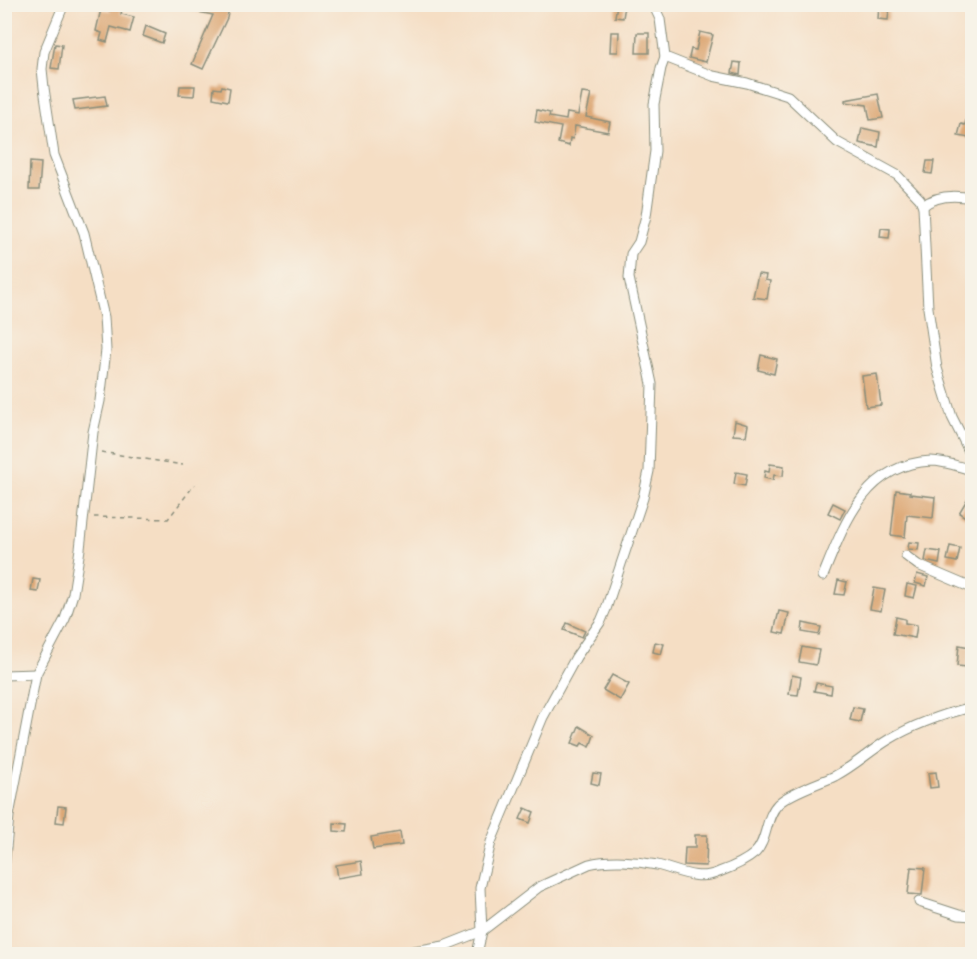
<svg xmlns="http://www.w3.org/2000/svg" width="977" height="959" font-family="'IM FELL French Canon',serif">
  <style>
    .building { fill: #dda876 }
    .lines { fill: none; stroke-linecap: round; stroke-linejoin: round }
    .minor-casing { stroke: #8a8e7c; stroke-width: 11 }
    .path { stroke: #8a8e7c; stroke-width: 1.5; stroke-dasharray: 4.5 4.5; stroke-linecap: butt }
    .minor { stroke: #fff; stroke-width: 9 }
  </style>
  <rect width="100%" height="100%" fill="#f7f3e8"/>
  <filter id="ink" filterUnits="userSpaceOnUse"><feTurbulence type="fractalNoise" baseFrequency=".0167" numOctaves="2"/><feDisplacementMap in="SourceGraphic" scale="12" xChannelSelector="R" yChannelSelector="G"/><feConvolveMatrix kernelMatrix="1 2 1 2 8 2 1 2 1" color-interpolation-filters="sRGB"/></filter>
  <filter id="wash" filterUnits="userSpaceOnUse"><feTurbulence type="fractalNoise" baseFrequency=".008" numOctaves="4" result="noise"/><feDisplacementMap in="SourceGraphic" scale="24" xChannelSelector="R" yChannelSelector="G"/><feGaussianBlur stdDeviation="1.35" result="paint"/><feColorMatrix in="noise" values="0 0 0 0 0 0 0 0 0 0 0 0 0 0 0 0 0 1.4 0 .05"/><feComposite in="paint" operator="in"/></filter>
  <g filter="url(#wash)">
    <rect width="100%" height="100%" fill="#f5dec4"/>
    <g id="blocks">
      <g class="building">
        <polygon points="179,4 230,4 227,18 203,69 192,64 213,15 179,8"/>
        <polygon points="617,4 625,5 623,18 615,17"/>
        <polygon points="879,4 887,4 886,9 889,9 888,20 878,19"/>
        <polygon points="112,6 122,9 121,14 134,17 130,32 111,27 107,42 100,40 102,33 96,31 101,9 110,11"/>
        <polygon points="146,26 165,34 162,43 143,36"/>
        <polygon points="611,32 619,32 618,52 610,52"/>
        <polygon points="700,32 713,35 706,62 689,58 691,49 696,50"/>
        <polygon points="637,33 649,33 649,53 636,53"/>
        <polygon points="55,44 62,45 59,69 51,68"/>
        <polygon points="734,62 741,63 740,75 732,73"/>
        <polygon points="180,86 195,86 194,96 179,95"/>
        <polygon points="222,86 230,88 228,101 213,98 214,88 221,89"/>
        <polygon points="582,93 591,94 586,117 610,122 608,132 575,126 573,139 570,138 569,146 558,143 561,127 535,122 537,110 550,113 549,117 566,120 567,113 578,115"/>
        <polygon points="878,94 883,118 870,120 867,105 845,102 845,100"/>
        <polygon points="105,96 107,106 75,110 73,100"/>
        <polygon points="969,105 972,105 972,135 970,134 969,138 958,136 961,124 965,125"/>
        <polygon points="862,128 880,132 878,147 859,143"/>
        <polygon points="927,161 934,161 932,174 925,173"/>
        <polygon points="30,162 41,163 39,190 29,190"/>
        <polygon points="881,228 890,229 889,238 880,237"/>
        <polygon points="758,274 766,275 765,280 770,281 767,299 753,297"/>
        <polygon points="761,355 777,359 774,374 758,370"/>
        <polygon points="877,374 881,405 866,407 862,376"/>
        <polygon points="735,421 748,425 746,436 733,435"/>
        <polygon points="770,464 784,466 783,476 774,475 773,480 764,478 765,471 769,472"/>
        <polygon points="736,472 747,474 745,486 734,484"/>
        <polygon points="896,490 910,492 910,494 935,497 933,518 907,515 905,537 891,535"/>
        <polygon points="972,491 972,510 967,518 959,513"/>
        <polygon points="833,503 845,509 840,519 828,513"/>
        <polygon points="909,542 919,543 918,550 908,549"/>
        <polygon points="950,546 960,548 957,562 947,560"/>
        <polygon points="927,550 941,552 939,564 925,561"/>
        <polygon points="917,574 928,577 926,586 915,583"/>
        <polygon points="33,579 40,580 38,592 31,591"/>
        <polygon points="838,580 847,582 844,595 835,594"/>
        <polygon points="907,584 917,586 914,598 905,596"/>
        <polygon points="874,588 885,590 881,611 870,609"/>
        <polygon points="779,611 789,613 784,634 774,632"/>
        <polygon points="896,617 905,619 905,623 917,625 915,638 893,634"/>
        <polygon points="567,623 585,631 582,637 564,630"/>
        <polygon points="803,623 821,627 819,635 802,632"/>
        <polygon points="655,642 664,644 661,654 653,652"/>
        <polygon points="959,645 970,647 967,667 957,666"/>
        <polygon points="802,647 819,650 816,665 799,662"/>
        <polygon points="612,675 629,684 620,700 603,690"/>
        <polygon points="792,675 801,677 798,695 789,694"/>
        <polygon points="816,683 832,686 831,694 814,691"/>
        <polygon points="853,707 863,709 860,722 850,720"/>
        <polygon points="579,726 594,735 590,747 582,743 580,746 572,743"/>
        <polygon points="936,772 938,787 930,788 928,773"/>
        <polygon points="593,773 601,774 599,785 591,783"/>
        <polygon points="58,806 66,807 64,823 56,822"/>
        <polygon points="525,808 534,812 530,823 520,819"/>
        <polygon points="334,823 347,824 346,832 334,831"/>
        <polygon points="400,832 402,845 373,849 371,837"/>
        <polygon points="695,835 707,835 706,866 684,865 685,848 695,848"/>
        <polygon points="361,861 363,874 338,878 336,865"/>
        <polygon points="911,867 925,868 922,895 908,894"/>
      </g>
    </g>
  </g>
  <g filter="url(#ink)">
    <use href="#blocks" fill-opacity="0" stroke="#8a8e7c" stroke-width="1.5"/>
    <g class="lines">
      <defs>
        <g id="minor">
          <polyline points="653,4 660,19 665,57 713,76 747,83 788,96 837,142 897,175 920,199 923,206 928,308 937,368 952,417 972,457"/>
          <path d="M923,206C936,195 956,195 972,198"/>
          <polyline points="906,556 918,565 972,588"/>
          <path d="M823,576C844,524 865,464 931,461C944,461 960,467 972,470"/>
          <polyline points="4,675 36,674"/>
          <polyline points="4,869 9,816 36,674 65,619 73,594 80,549 93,432 100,401 106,350 104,317 84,233 54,155 44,88 42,69 44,52 64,4"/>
          <polyline points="919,902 959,915 972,916"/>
          <path d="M396,954L444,946L482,931L539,887L589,864C609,859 637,861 657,865C678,870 697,882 719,872C730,868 746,861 755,853C768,840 765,817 778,804C789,793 820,783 835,776C854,766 870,751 888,740C913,725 944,714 972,707"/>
          <polyline points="477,954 482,931 480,888 491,842 543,717 576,657 601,621 606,609 643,498 649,471 652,384 629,278 631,254 639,242 646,216 655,151 654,104 661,68 665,57"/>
        </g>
      </defs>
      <use href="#minor" class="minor-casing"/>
      <g class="path">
        <polyline points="101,452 183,465"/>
        <polyline points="94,517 168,519 195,484"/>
      </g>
      <use href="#minor" class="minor"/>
    </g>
  </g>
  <rect width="977" height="959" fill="none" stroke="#f7f3e8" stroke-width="24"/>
</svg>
